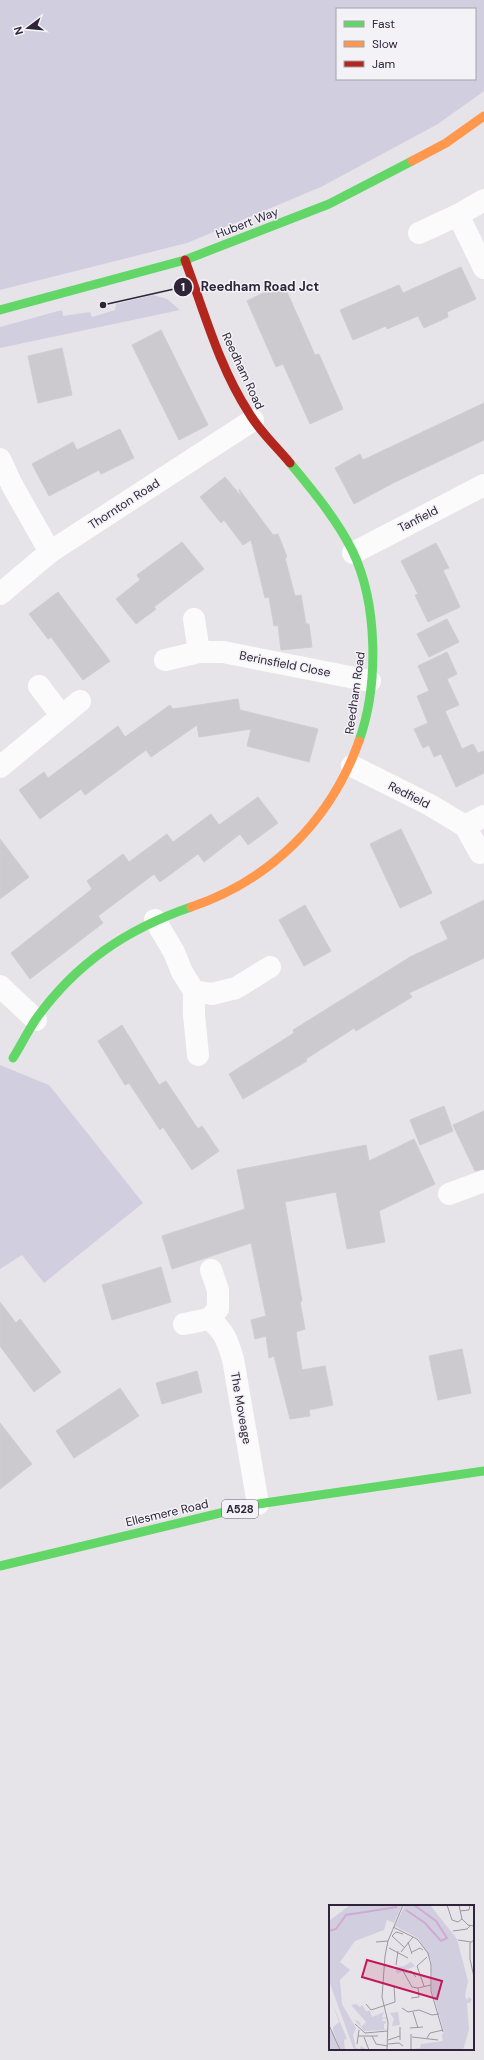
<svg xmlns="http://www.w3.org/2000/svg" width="484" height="2060" font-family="'DM Sans',sans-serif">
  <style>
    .green { fill: #d1cfdf; fill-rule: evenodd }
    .building { fill: #cccacf; stroke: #cecdd1 }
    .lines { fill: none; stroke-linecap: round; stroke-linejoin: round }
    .street { stroke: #fbfbfc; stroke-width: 22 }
    .fast { stroke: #63d668; stroke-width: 9 }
    .slow { stroke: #ff974d; stroke-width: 9 }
    .jam { stroke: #b3261e; stroke-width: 9 }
    .labels { text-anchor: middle; stroke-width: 3; stroke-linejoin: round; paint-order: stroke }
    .shield { fill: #f3f2f7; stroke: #6a6272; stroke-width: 1 }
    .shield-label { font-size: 11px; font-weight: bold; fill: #2f2439 }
    .street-label { font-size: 12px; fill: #2f2439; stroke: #f3f2f7 }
    .inset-river { fill: none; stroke: #d0aad2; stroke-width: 2 }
    .inset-road { fill: none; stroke: #9d97a2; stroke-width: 1 }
    .view { fill: #c2185b; fill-opacity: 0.15; stroke: #c2185b; stroke-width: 2 }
    .inset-edge { fill: none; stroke: #2f2439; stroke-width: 2 }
    .leader { fill: none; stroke: #2f2439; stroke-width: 1.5 }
    .callout-dot { fill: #2f2439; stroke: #f3f2f7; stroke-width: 1.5 }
    .mark-label { font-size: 12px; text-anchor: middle; font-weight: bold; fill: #fff }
    .callout-label { font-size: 13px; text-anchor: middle; font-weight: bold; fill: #2f2439; stroke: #f3f2f7; stroke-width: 3; stroke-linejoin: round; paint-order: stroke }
  </style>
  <rect width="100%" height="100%" fill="#e6e4e8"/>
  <g class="green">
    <path d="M0,0H484V91L438,124L321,187L187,243L0,290ZM337,9H475V79H337Z"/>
    <polygon points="153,295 167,299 180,310 0,348 0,327 62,310 63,316 90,312 92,317 115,310 116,304"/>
    <polygon points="0,1065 49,1085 143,1203 44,1283 22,1255 0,1269"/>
  </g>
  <g class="building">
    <polygon points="461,267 476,299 447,312 448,317 424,328 418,316 387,329 386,326 353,340 340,310 399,285 403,293"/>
    <polygon points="283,283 315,355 319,354 343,409 310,424 283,364 276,367 247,301"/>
    <polygon points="161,330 208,425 179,440 132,345"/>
    <polygon points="62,348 72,395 38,403 28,356"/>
    <polygon points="484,403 484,440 393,483 354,504 335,468 360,454 363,460"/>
    <polygon points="120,429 134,458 101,474 99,470 49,496 32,464 73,442 77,450"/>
    <polygon points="225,477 241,496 239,489 273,535 278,534 287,557 285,558 295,596 301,595 306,624 309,624 312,647 281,650 278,625 274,626 269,597 265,598 251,540 243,545 224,520 221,523 200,497"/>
    <polygon points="182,542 204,569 154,607 156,609 136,624 116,599 140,580 137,575"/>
    <polygon points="436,543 449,568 443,570 460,607 428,622 415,595 418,594 401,561"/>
    <polygon points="58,592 110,661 83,680 51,637 48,639 29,614"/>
    <polygon points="447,619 459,642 429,657 417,634"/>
    <polygon points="447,652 457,674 447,679 459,705 445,711 462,749 473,744 478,753 484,751 484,773 456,787 441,754 434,757 429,745 423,748 414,729 428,723 417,696 429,691 418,666"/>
    <polygon points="238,699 240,710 318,729 309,762 247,746 251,729 199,737 197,725 151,757 146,750 85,795 81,789 40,819 19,790 44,772 48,778 118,726 125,737 170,705 173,709"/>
    <polygon points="258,797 278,823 248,845 240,834 204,862 198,854 160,882 154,874 98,916 103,923 30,979 11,953 92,889 87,881 123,854 129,862 167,834 173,842 211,814 219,825"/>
    <polygon points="401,829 432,893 400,908 370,844"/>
    <polygon points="0,839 29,877 0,899"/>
    <polygon points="484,900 484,958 409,993 412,997 356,1031 354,1028 306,1059 307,1061 243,1099 229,1074 294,1033 293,1030 410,957 448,939 440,922"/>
    <polygon points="305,905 331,951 304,966 279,920"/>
    <polygon points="122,1025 159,1085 166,1081 198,1129 202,1126 219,1151 192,1170 163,1127 160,1130 129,1083 125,1085 98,1041"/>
    <polygon points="444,1106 453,1131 420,1145 410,1120"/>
    <polygon points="484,1111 484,1169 475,1171 453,1125"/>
    <polygon points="414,1139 435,1184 379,1211 385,1242 347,1249 336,1192 285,1202 302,1301 300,1302 305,1329 296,1332 302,1370 325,1366 333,1405 309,1410 310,1416 290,1419 274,1356 269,1358 266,1336 255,1339 251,1320 266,1316 251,1243 172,1269 162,1236 245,1209 237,1170 366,1145 369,1161"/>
    <polygon points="161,1267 171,1302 112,1320 102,1285"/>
    <polygon points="0,1302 16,1323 20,1319 61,1372 34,1392 0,1346"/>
    <polygon points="462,1349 471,1393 438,1400 429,1356"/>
    <polygon points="197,1371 202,1392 162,1404 156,1383"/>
    <polygon points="120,1388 139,1416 74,1458 56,1431"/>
    <polygon points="0,1423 32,1464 0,1489"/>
  </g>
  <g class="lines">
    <g class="street">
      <polyline points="458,215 484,268"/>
      <polyline points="419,233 458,215 484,200"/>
      <polyline points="0,459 12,485 50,552"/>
      <polyline points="353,553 484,485"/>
      <polyline points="0,594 50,552 253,420"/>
      <polyline points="194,619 199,652"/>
      <polyline points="165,660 199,652 223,652 370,681"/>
      <polyline points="39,686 61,715"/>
      <polyline points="352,766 430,805 465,826 480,853"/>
      <polyline points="0,767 80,701"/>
      <polyline points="465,826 484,816"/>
      <polyline points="155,920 174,952 182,972 194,991 194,1015 198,1055"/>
      <polyline points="0,986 36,1020"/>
      <polyline points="194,991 212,994 236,988 270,967"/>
      <polyline points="449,1194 484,1181"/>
      <polyline points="209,1319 218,1309 218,1290 211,1270"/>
      <path d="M184,1324L209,1319C224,1330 228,1342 233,1359L258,1504"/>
    </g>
    <g class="fast">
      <polyline points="0,310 185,260 329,204 412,161"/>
      <path d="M290,463C312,490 336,518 352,550C378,603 379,685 359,741"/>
      <path d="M13,1058C21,1045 28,1031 36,1019C76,963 127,929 191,907"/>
      <polyline points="0,1566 258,1504 484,1471"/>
    </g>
    <g class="slow">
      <polyline points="412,161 446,143 484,116"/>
      <path d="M191,907C271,880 331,820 359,741"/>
    </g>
    <path class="jam" d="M185,260C204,311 219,367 249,413C260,432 276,446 290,463"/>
  </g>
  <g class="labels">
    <rect class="shield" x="222" y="1500" width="36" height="18" rx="3"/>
    <g class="shield-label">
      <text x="240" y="1513">A528</text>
    </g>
    <g class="street-label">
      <text transform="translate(247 223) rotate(-21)" y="4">Hubert Way</text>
      <text transform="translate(243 371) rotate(65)" y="4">Reedham Road</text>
      <text transform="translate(124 504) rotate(-33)" y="4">Thornton Road</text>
      <text transform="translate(418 519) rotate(-27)" y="4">Tanfield</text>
      <text transform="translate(285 664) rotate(11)" y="4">Berinsfield Close</text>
      <text transform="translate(355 693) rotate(-82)" y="4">Reedham Road</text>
      <text transform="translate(409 795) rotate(27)" y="4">Redfield</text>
      <text transform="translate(241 1408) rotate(80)" y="4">The Moveage</text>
      <text transform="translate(167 1513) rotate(-13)" y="4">Ellesmere Road</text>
    </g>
  </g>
  <g transform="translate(329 1905)">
    <rect width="145" height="145" fill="#e6e4e8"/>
    <path d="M21,0H73L65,18L58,15L55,25L26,36L11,57L21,65L11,75L13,99L27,123L24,130L27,143L31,144L32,141L38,145H25L0,76V16ZM76,0H101L128,34L139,76L136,91L138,95L140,92L143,94L141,98H138L140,125L134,145H76L91,143L92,139L114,136L112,126L113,130L115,127L103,86L102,55L89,33L66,21ZM82,57L86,61L68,69L66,62L75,61ZM2,95L18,134L15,135L16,145H11L4,125V122L10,117ZM27,99L31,102L33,100L37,106H41L43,112L55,107L53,113L57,112L58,116L56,113L52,115L58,117L55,119V124L58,125L35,126L25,114L31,117L32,122L37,117L22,100ZM69,107L71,120L63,121L65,114L61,108ZM0,125L4,127L10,145H0Z" fill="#d1cfdf"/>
    <path class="inset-river" d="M77,5L96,18L112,36L118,33L107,16L85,0M0,26L7,24L17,10L68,2"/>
    <path class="inset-road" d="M118,0L123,15L129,17L133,14M130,0L133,14L139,20L145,21M131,6L140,5L141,0M64,22L88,34L99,48L102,60V86L114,127M124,26L138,24L141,21M74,29L67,27L63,31L75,42M129,35L142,37M145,35L141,38V54L145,72M47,37L59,36M79,37L83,49M60,43L79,53M72,47L84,32M83,47L91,43L94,45M67,60L69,46M74,66L83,82L89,83L102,80M76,67L82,66L87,72M95,81L88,61L98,52M82,93L90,92L89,83M37,99L42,105L66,97L65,80M73,103L79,107L90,105L103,110L110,109M84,107L89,123M26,119L36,128L59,126M0,120L11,145M81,123L94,122M82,129V144M29,131H49M43,131L47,139L59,141M35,132L40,145M83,132L109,135M98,133L101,128L114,125M59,135L71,131M71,135V122M28,139L30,125M59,139L70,138L74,141M58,145L59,117L53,92L56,51L59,36L74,0"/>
    <path class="view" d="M38,55L113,76L108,94L33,72Z"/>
    <rect width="145" height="145" class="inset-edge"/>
  </g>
  <path class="leader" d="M103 305L183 287"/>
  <g class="callout-dot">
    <circle cx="103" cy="305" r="4"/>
    <circle cx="183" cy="287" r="10"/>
  </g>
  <g class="mark-label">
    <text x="183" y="291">1</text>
  </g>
  <g class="callout-label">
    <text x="260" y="291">Reedham Road Jct</text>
  </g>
  <rect x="336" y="8" width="140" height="72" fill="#f3f2f7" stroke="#a5a0ab"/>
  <rect x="344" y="21" width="20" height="6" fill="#63d668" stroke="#a5a0ab"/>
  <text x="372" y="28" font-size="12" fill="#2f2439">Fast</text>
  <rect x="344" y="41" width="20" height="6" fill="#ff974d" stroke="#a5a0ab"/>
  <text x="372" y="48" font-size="12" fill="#2f2439">Slow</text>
  <rect x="344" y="61" width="20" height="6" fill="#b3261e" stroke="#a5a0ab"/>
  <text x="372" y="68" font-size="12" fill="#2f2439">Jam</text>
  <g transform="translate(28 28) rotate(254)" stroke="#f3f2f7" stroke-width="3" paint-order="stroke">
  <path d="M0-3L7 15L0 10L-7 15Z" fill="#2f2439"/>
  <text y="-6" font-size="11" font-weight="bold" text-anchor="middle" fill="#2f2439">N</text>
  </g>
</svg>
